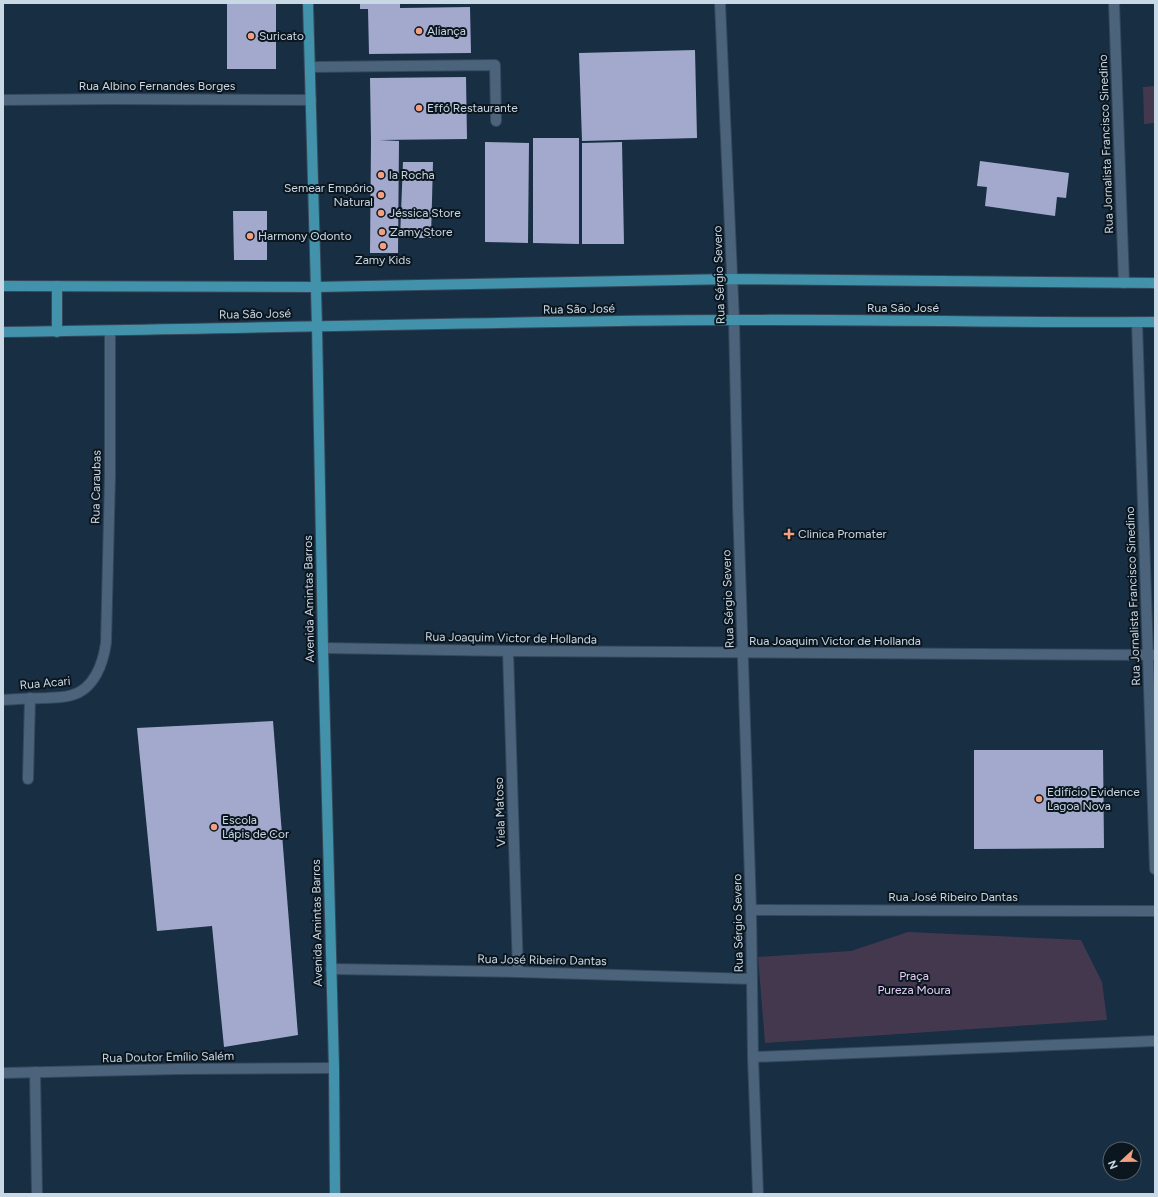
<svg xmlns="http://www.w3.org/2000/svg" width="1158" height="1197" font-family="Figtree,sans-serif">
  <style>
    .green { fill: #44384e }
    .building { fill: #a3a9cc }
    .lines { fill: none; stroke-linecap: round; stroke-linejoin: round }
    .minor-casing { stroke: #35485a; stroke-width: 12 }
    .major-casing { stroke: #35485a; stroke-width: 12 }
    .minor { stroke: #4b647b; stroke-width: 10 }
    .major { stroke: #4192aa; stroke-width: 10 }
    .poi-dot { fill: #f2a07f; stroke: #0b161f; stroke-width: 1.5 }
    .labels { text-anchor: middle; stroke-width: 4; stroke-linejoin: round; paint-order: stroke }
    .poi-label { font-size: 12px; fill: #c9d8e5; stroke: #0b161f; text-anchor: start }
    .street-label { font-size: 12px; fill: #c9d8e5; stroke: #0b161f }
    .park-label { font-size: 12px; fill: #e5cefa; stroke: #0b161f }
  </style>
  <rect width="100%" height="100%" fill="#172e43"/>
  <g class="green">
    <polygon points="1155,86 1155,123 1144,124 1143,87"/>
    <polygon points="908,932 1081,940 1102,982 1107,1020 765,1043 758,957 851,951"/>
  </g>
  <g class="building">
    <rect x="227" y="3" width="49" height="66"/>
    <polygon points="360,3 400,3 400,8 470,7 471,53 369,54 368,9 360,9"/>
    <polygon points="695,50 697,138 582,141 579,53"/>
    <polygon points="466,77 467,139 379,140 399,141 398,253 370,253 371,140 370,78"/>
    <polygon points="533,138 579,138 579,244 533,243"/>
    <polygon points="485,142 529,143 528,243 485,242"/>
    <polygon points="622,142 624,244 582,244 582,143"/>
    <polygon points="980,161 1069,173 1066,198 1057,197 1055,216 985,206 987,187 977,186"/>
    <polygon points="403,162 433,162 431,238 400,238"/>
    <polygon points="233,211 267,211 267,260 234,260"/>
    <polygon points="273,721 298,1035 224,1047 212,926 157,931 137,728"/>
    <polygon points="974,750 1103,750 1104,848 974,849"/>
  </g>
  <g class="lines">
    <defs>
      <g id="minor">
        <polyline points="720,3 734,320 738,504 751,910 753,1057 758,1194"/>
        <polyline points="1114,3 1124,283"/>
        <polyline points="310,67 495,65 496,121"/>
        <polyline points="3,100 111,99 311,100"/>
        <polyline points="1137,323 1155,869"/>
        <polyline points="323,648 508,651 1155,655"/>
        <polyline points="508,651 518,972"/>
        <path d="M3,700C18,699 32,698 47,698C55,697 64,698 72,695C94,689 103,664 106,643L110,476V331"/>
        <polyline points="28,779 30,698"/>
        <polyline points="751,910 1155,911"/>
        <polyline points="331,969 518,972 752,979"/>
        <polyline points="753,1057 1155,1041"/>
        <polyline points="35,1072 37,1194"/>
        <polyline points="3,1073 179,1069 334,1068"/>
      </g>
      <g id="major">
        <polyline points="308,3 317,326 323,648 334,1068 335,1194"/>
        <polyline points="3,286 315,287 732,279 1155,283"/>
        <polyline points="57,286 57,332"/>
        <path d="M3,332C246,329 489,321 732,320C873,319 1014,323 1155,322"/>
      </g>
    </defs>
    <use href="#minor" class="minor-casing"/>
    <use href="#major" class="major-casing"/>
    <use href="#minor" class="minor"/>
    <use href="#major" class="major"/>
  </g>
  <g class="poi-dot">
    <circle cx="419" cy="31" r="4"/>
    <circle cx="251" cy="36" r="4"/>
    <circle cx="419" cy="108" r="4"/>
    <circle cx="381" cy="175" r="4"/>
    <circle cx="381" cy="195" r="4"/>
    <circle cx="381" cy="213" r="4"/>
    <circle cx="382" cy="232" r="4"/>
    <circle cx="250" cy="236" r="4"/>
    <circle cx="383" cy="246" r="4"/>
    <path d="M787 528h4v4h4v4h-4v4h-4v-4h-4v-4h4z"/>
    <circle cx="1039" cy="799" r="4"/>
    <circle cx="214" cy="827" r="4"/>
  </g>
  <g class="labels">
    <g class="poi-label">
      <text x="427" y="35">Aliança</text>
      <text x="259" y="40">Suricato</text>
      <text x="427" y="112">Effó Restaurante</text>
      <text x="389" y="179">la Rocha</text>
      <text x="373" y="192" text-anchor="end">Semear Empório<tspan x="373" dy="14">Natural</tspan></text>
      <text x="389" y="217">Jéssica Store</text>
      <text x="390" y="236">Zamy Store</text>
      <text x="258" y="240">Harmony Odonto</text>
      <text x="383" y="264" text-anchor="middle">Zamy Kids</text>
      <text x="798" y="538">Clinica Promater</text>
      <text x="1047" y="796">Edifício Evidence<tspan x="1047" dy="14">Lagoa Nova</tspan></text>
      <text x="222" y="824">Escola<tspan x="222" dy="14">Lápis de Cor</tspan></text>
    </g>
    <g class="street-label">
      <text x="157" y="90">Rua Albino Fernandes Borges</text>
      <text transform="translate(1106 144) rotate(-92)" y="4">Rua Jornalista Francisco Sinedino</text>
      <text transform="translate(719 275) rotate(-92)" y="4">Rua Sérgio Severo</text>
      <text x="903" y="312">Rua São José</text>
      <text transform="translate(579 309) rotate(-1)" y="4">Rua São José</text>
      <text transform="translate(255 314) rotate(-1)" y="4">Rua São José</text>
      <text transform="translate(96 487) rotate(-89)" y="4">Rua Caraubas</text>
      <text transform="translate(1133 596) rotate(-92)" y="4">Rua Jornalista Francisco Sinedino</text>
      <text transform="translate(309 599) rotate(-91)" y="4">Avenida Amintas Barros</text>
      <text transform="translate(728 599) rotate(-92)" y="4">Rua Sérgio Severo</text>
      <text transform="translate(511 638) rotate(1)" y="4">Rua Joaquim Victor de Hollanda</text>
      <text x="835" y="645">Rua Joaquim Victor de Hollanda</text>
      <text transform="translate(45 683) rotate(-5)" y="4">Rua Acari</text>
      <text transform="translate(500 812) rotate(-92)" y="4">Viela Matoso</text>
      <text x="953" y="901">Rua José Ribeiro Dantas</text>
      <text transform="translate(317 923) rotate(-91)" y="4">Avenida Amintas Barros</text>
      <text transform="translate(738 923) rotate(-91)" y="4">Rua Sérgio Severo</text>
      <text transform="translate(542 960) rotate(1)" y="4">Rua José Ribeiro Dantas</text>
      <text transform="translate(168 1057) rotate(-1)" y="4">Rua Doutor Emílio Salém</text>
    </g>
    <g class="park-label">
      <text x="914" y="980">Praça<tspan x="914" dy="14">Pureza Moura</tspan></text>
    </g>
  </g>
  <rect width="1158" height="1197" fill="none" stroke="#c9d8e5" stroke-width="8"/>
  <g transform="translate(1122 1161) rotate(248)"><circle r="19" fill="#0b161f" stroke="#57646e"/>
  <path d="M0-3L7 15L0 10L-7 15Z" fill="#f2a07f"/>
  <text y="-6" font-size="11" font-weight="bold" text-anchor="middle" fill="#c9d8e5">N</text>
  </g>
</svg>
